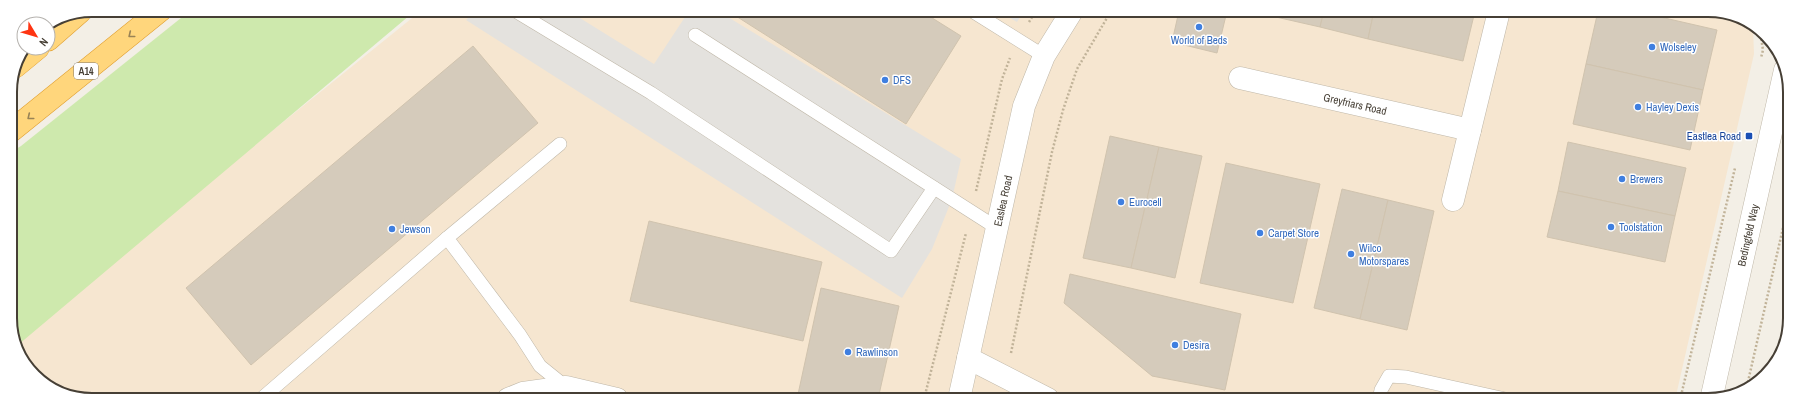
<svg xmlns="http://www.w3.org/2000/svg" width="1800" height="410" font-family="'Archivo Narrow',sans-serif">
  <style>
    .commercial { fill: #f6e6d0 }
    .green { fill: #cee9ad }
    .parking { fill: #e4e2de }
    .building { fill: #d5cbbb; stroke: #d0c3ae }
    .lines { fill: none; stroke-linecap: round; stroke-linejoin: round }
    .service-casing { stroke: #bfb7a8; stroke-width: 14 }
    .minor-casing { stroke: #bfb7a8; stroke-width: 23 }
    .tertiary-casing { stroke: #bfb7a8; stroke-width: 23 }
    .trunk-casing { stroke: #e1a032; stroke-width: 23 }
    .path { stroke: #c1b399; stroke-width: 2.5; stroke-dasharray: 2 2; stroke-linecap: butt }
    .service { stroke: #fff; stroke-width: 13 }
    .minor { stroke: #fff; stroke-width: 22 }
    .tertiary { stroke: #fff; stroke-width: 22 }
    .trunk { stroke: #ffd67c; stroke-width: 22 }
    .oneway { stroke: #998355 }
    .shop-dot { fill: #3f7fe0; stroke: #fff; stroke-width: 1.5 }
    .transit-dot { fill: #1a4fb4; stroke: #fff; stroke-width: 1.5 }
    .labels { text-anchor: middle; stroke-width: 3; stroke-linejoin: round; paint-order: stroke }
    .shield { fill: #fff; stroke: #7e7972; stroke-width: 1 }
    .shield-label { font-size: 10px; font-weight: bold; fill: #463f35 }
    .shop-label { font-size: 11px; fill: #366cbe; stroke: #fff; text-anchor: start }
    .street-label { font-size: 11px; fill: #463f35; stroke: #fff }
    .transit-label { font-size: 11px; fill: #164399; stroke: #fff; text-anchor: end }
    .rim { fill: none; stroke: #463f35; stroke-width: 2 }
  </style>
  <rect width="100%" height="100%" fill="#f3efe6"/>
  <polygon class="commercial" points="422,10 1724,12 1753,27 1754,54 1675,400 76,398 34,376 14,339"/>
  <polygon class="green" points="191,10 416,10 18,345 12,334 11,152 21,146"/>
  <g class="parking">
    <polygon points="476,10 567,10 654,64 689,11 718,11 961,159 952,199 932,249 902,298 466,20"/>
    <polygon points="998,11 1024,11 1017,22"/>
  </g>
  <g class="building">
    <polygon points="728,11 921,11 961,36 906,124"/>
    <polygon points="1179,11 1227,11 1217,53 1172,42"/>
    <polygon points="1277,11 1324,11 1320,27 1276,17"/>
    <polygon points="1324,11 1374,11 1368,39 1320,27"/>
    <polygon points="1374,11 1475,11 1463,61 1368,39"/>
    <polygon points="1598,11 1634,11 1717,30 1703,90 1586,64"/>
    <polygon points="473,46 538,123 251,365 186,288"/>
    <polygon points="1586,64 1703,90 1690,150 1573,124"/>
    <polygon points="1110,136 1159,147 1131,268 1083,258"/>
    <polygon points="1568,142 1686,168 1675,216 1558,191"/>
    <polygon points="1159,147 1202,156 1175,278 1131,268"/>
    <polygon points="1226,163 1320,184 1293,303 1200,283"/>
    <polygon points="1342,189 1388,200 1360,319 1314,308"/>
    <polygon points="1558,191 1675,216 1665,262 1547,237"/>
    <polygon points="1388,200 1434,211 1407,330 1360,319"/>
    <polygon points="649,221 822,262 803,341 630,301"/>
    <polygon points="1070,274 1241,314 1225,390 1152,376 1064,303"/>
    <polygon points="821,288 899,306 878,399 797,399"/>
  </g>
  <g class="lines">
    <defs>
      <g id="service">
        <polyline points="972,11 1044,56"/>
        <polyline points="517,12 651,93 891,251 934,188"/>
        <polyline points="695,35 997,228"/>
        <polyline points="560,144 447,238 520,335 540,366 566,387"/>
        <polyline points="261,399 447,238"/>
        <polyline points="1379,400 1381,390 1389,376 1406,377 1510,400"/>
      </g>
      <g id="minor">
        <path id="s1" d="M1240,78L1470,130"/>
        <polyline points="1453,200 1499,11"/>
        <polyline points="968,358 1048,399"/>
        <polyline points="508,399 523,393 566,387 617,399"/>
        <path id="s2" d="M959,399L1024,106L1044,56L1072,11"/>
      </g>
      <g id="tertiary">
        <path id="s3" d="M1711,400L1785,70"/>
      </g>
      <g id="trunk">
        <polyline points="48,40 80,12"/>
        <polyline points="15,67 38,48"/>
        <polyline points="10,132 161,10"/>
      </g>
    </defs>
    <use href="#service" class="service-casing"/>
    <use href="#minor" class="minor-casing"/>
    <use href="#tertiary" class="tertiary-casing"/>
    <use href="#trunk" class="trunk-casing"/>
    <g class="path">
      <polyline points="1029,22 1036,11"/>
      <polyline points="1760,31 1763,50 1761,58"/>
      <polyline points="976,191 1002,79 1010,58"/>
      <polyline points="1011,353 1052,152 1063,110 1077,69 1111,11"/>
      <polyline points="1747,386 1788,206"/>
      <polyline points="924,399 966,233"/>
      <polyline points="1680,400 1735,168"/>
    </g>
    <use href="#service" class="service"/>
    <use href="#minor" class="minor"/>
    <use href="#tertiary" class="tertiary"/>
    <use href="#trunk" class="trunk"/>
  </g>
  <defs><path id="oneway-chevron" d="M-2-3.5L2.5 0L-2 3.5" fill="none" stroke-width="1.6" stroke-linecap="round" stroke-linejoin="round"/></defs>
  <g class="oneway">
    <use href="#oneway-chevron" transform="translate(131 35) rotate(141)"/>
    <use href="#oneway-chevron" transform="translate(30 117) rotate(141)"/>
  </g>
  <g class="shop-dot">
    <circle cx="1199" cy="27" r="4"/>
    <circle cx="1652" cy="47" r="4"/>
    <circle cx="885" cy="80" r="4"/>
    <circle cx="1638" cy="107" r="4"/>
    <circle cx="1622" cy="179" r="4"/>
    <circle cx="1121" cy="202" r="4"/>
    <circle cx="1611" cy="227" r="4"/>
    <circle cx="392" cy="229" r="4"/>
    <circle cx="1260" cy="233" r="4"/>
    <circle cx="1351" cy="254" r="4"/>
    <circle cx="1175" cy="345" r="4"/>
    <circle cx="848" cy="352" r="4"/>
  </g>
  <rect class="transit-dot" x="1745" y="132" width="8" height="8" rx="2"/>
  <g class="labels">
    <rect class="shield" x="74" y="63" width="24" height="16" rx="3"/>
    <g class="shield-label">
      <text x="86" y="75">A14</text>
    </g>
    <g class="shop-label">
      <text x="1199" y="44" text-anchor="middle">World of Beds</text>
      <text x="1660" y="51">Wolseley</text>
      <text x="893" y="84">DFS</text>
      <text x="1646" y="111">Hayley Dexis</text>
      <text x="1630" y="183">Brewers</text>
      <text x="1129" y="206">Eurocell</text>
      <text x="1619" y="231">Toolstation</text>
      <text x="400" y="233">Jewson</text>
      <text x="1268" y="237">Carpet Store</text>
      <text x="1359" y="252">Wilco<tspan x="1359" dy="13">Motorspares</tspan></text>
      <text x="1183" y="349">Desira</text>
      <text x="856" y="356">Rawlinson</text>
    </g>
    <g class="street-label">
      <text dy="4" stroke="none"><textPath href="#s1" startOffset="118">Greyfriars Road</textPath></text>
      <text dy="4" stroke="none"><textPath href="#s2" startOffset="203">Easlea Road</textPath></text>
      <text dy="4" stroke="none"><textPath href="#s3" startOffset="169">Bedingfeld Way</textPath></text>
    </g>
    <g class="transit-label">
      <text x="1741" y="140">Eastlea Road</text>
    </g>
  </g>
  <path d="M0 0H1800V410H0ZM92 17H1708A75 75 0 0 1 1783 92V318A75 75 0 0 1 1708 393H92A75 75 0 0 1 17 318V92A75 75 0 0 1 92 17Z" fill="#fff" fill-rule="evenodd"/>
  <path class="rim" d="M92 17H1708A75 75 0 0 1 1783 92V318A75 75 0 0 1 1708 393H92A75 75 0 0 1 17 318V92A75 75 0 0 1 92 17Z"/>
  <g transform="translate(36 36) rotate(128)"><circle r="19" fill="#ffffff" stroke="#b5b2ae"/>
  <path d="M0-3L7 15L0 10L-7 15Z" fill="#fe3412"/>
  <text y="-6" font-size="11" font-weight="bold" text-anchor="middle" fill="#463f35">N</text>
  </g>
</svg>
